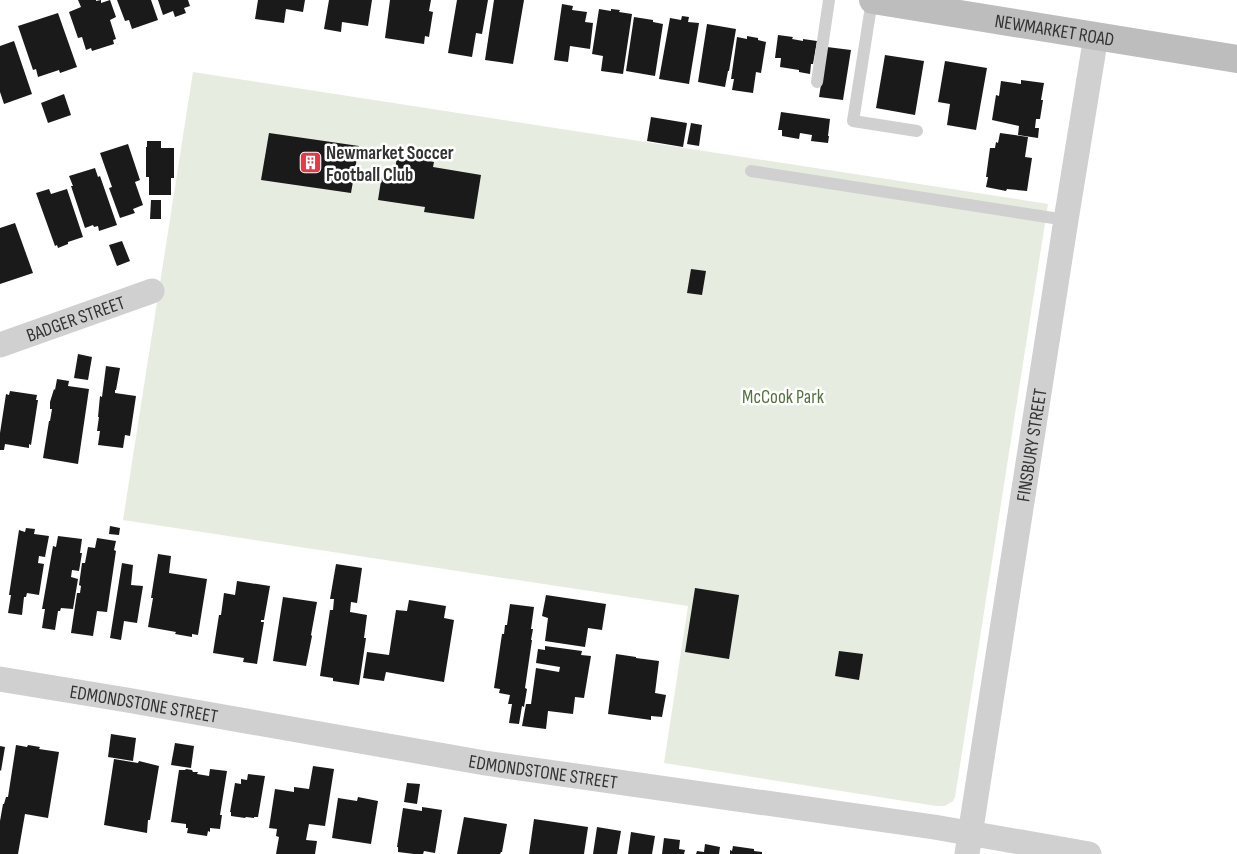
<svg xmlns="http://www.w3.org/2000/svg" width="1237" height="854" font-family="'Sofia Sans Condensed',sans-serif">
  <style>
    .green { fill: #e6ecdf }
    .building { fill: #1a1a1a }
    .lines { fill: none; stroke-linecap: round; stroke-linejoin: round }
    .service { stroke: #d0d0d0; stroke-width: 12 }
    .minor { stroke: #d0d0d0; stroke-width: 25 }
    .secondary { stroke: #bdbdbd; stroke-width: 28 }
    .labels { text-anchor: middle; stroke-width: 5; stroke-linejoin: round; paint-order: stroke }
    .street-label { font-size: 19px; fill: #333; stroke: #fff }
    .poi-label { font-size: 19px; font-weight: bold; fill: #333; stroke: #fff; text-anchor: start }
    .park-label { font-size: 19px; fill: #56703f; stroke: #fff }
  </style>
  <rect width="100%" height="100%" fill="#fff"/>
  <polygon class="green" points="193,72 1048,204 955,797 953,801 945,806 936,806 664,763 688,606 123,520"/>
  <g class="building">
    <polygon points="78,0 96,0 96,1 101,0 101,3 110,0 116,17 110,20 116,39 113,40 114,44 92,51 91,48 86,50 82,37 78,38 69,12 81,7"/>
    <polygon points="117,0 151,0 158,20 132,29 129,20 125,21"/>
    <polygon points="158,0 188,0 190,6 184,8 186,13 175,17 173,11 163,15"/>
    <polygon points="258,0 305,0 303,12 286,9 284,23 255,19"/>
    <polygon points="329,0 372,0 368,26 342,22 341,32 324,29"/>
    <polygon points="390,0 431,0 429,11 433,12 429,37 425,36 424,44 385,38"/>
    <polygon points="457,0 488,0 482,34 476,33 472,57 448,53"/>
    <polygon points="494,0 524,0 513,64 485,60"/>
    <polygon points="562,4 573,6 572,10 587,12 585,22 593,23 590,49 570,46 568,62 554,60"/>
    <polygon points="599,9 611,11 611,9 620,10 619,12 632,14 623,74 601,71 603,56 592,54"/>
    <polygon points="58,13 77,67 60,73 59,70 38,77 36,69 33,70 18,26"/>
    <polygon points="682,16 689,17 688,22 699,23 689,84 659,79 670,18 681,20"/>
    <polygon points="634,17 653,20 653,22 663,24 655,76 626,71"/>
    <polygon points="707,24 736,29 729,71 728,71 725,87 698,82"/>
    <polygon points="778,35 793,37 792,39 803,41 803,39 817,41 813,64 811,64 810,74 799,72 799,70 780,67 781,58 775,58"/>
    <polygon points="747,36 758,38 758,40 766,42 761,73 756,72 753,93 732,90 734,79 731,79 737,37 747,39"/>
    <polygon points="14,41 32,94 4,104 0,92 0,46"/>
    <polygon points="827,47 851,50 843,100 819,97"/>
    <polygon points="885,55 924,61 915,115 876,108"/>
    <polygon points="945,61 987,68 976,130 947,125 950,104 938,102"/>
    <polygon points="1021,80 1044,83 1041,100 1043,100 1040,119 1036,119 1035,128 1039,128 1038,138 1018,135 1019,126 992,120 996,95 999,96 1001,81 1021,84"/>
    <polygon points="64,94 71,115 48,123 41,103"/>
    <polygon points="781,112 830,119 828,136 829,136 828,143 811,141 812,135 800,133 799,139 782,136 782,130 778,130"/>
    <polygon points="651,117 687,123 683,147 647,141"/>
    <polygon points="691,123 702,125 699,146 687,144"/>
    <polygon points="269,133 359,146 351,193 261,180"/>
    <polygon points="1000,133 1028,137 1025,157 1032,158 1027,191 1007,189 1006,191 986,187 988,177 986,177 990,148 995,148 996,142 998,143"/>
    <polygon points="147,141 161,141 161,148 174,148 174,178 171,178 171,195 149,195 149,177 146,177 146,147 147,147"/>
    <polygon points="128,144 140,180 135,182 143,205 133,209 135,213 120,218 109,188 112,187 100,153"/>
    <polygon points="397,156 434,162 433,167 481,175 474,219 424,212 425,207 378,200 383,168 395,170"/>
    <polygon points="95,168 98,177 100,176 117,225 99,231 98,226 94,227 93,225 85,228 71,186 73,186 69,176"/>
    <polygon points="49,189 51,194 67,189 83,237 68,242 68,244 58,248 57,245 55,246 36,193"/>
    <polygon points="151,200 161,200 161,219 150,219"/>
    <polygon points="15,223 33,273 0,284 0,228"/>
    <polygon points="122,241 130,261 117,266 109,245"/>
    <polygon points="691,269 706,271 702,295 687,293"/>
    <polygon points="78,354 92,357 88,380 74,378"/>
    <polygon points="106,366 120,368 116,390 115,390 115,393 136,396 130,436 125,435 123,448 98,445 100,431 97,431 99,417 98,417 100,396 102,397"/>
    <polygon points="57,379 69,381 68,386 89,389 78,464 43,458 49,421 50,421 52,409 50,409 50,402 54,389 55,390"/>
    <polygon points="10,391 37,395 36,400 38,400 31,445 29,444 29,448 5,444 4,450 0,450 0,433 6,394 9,395"/>
    <polygon points="110,526 120,528 119,535 109,534"/>
    <polygon points="26,528 35,529 34,534 49,536 45,557 39,556 38,563 44,564 39,595 27,593 26,597 24,597 22,615 8,613 11,595 9,595 19,530 25,532"/>
    <polygon points="58,536 82,539 80,553 82,553 79,571 72,570 71,577 78,579 73,609 61,608 60,611 58,611 55,630 42,628 45,609 42,609 53,546 56,547"/>
    <polygon points="97,538 116,541 114,550 116,551 107,612 97,611 93,636 71,633 77,593 80,593 81,586 79,585 82,563 85,563 88,547 95,548"/>
    <polygon points="158,554 171,556 169,573 207,579 198,635 192,634 192,637 175,634 176,632 148,627 153,598 151,598"/>
    <polygon points="122,563 133,565 131,585 143,586 137,623 124,621 121,640 110,638"/>
    <polygon points="336,564 362,568 357,603 351,602 350,612 367,615 364,638 366,638 359,685 333,681 333,678 320,676 330,610 333,610 334,599 330,599"/>
    <polygon points="237,581 270,586 264,620 261,620 261,622 264,622 257,664 243,662 244,658 213,653 219,615 221,615 224,593 235,595"/>
    <polygon points="695,588 739,595 729,659 685,652"/>
    <polygon points="546,595 606,604 602,630 588,628 585,647 545,641 548,618 542,616"/>
    <polygon points="283,597 317,602 311,635 312,636 306,666 273,661"/>
    <polygon points="409,600 446,606 444,618 454,620 444,682 386,672 384,681 363,678 367,652 389,655 396,610 407,611"/>
    <polygon points="510,604 534,607 531,629 533,629 531,640 532,640 525,688 527,689 524,707 522,706 519,724 509,723 512,704 508,704 510,695 499,693 500,689 494,688 502,634 504,634 505,625 507,625"/>
    <polygon points="545,646 582,651 581,655 591,656 584,698 575,697 573,714 548,711 546,729 522,726 526,704 531,704 536,668 559,672 560,667 536,663 538,649 545,650"/>
    <polygon points="839,651 863,654 859,680 835,676"/>
    <polygon points="616,654 636,657 636,658 659,661 655,693 666,695 662,717 651,716 651,720 608,714"/>
    <polygon points="111,734 136,738 133,761 108,757"/>
    <polygon points="175,743 194,746 191,768 171,765"/>
    <polygon points="16,745 27,747 28,745 40,747 39,749 59,752 48,818 25,814 18,854 0,854 0,821 3,804 4,804 6,797 8,797"/>
    <polygon points="0,746 5,747 1,771 0,770"/>
    <polygon points="114,759 138,763 139,761 159,766 150,820 148,820 147,833 104,825"/>
    <polygon points="313,766 334,769 325,826 309,824 306,840 317,841 315,854 276,854 279,837 276,836 277,829 269,828 275,789 294,792 294,787 309,789"/>
    <polygon points="186,769 192,770 193,772 198,772 197,774 209,776 210,769 227,771 220,815 222,815 220,829 210,828 210,832 208,831 207,836 187,833 188,828 186,828 186,824 171,822 179,770 185,770"/>
    <polygon points="248,774 265,776 258,817 254,817 254,818 246,817 245,818 231,816 231,812 230,812 235,783 241,784 241,779 247,780"/>
    <polygon points="407,783 420,784 417,804 404,802"/>
    <polygon points="358,797 378,801 371,844 332,838 338,798 357,801"/>
    <polygon points="422,807 442,810 435,853 424,851 423,854 414,854 398,852 398,847 397,847 403,808 422,811"/>
    <polygon points="464,817 507,824 502,852 501,852 500,854 457,854"/>
    <polygon points="534,819 588,827 584,854 529,854"/>
    <polygon points="597,827 621,831 617,854 593,854"/>
    <polygon points="631,832 655,836 652,854 628,854"/>
    <polygon points="664,838 680,840 679,849 685,850 684,854 662,854"/>
    <polygon points="705,844 720,847 719,854 696,854 697,851 704,852"/>
    <polygon points="733,846 754,849 754,851 762,852 762,854 730,854 730,850 732,851"/>
  </g>
  <g class="lines">
    <g class="service">
      <polyline points="872,0 853,121 917,131"/>
      <polyline points="817,82 829,0"/>
      <polyline points="751,171 1066,220"/>
    </g>
    <g class="minor">
      <path id="s1" d="M0,345L152,291"/>
      <path id="s2" d="M0,679L127,700L485,763L934,827L1089,854"/>
      <path id="s3" d="M967,854L1066,220L1096,36"/>
    </g>
    <path class="secondary" id="s4" d="M873,0L1237,59"/>
  </g>
  <defs>
    <symbol id="building-square" viewBox="-11 -11 22 22"><rect x="-9" y="-9" width="18" height="18" rx="4" fill="#e63946" stroke="#fff"/><path d="M-4-6H4V6H1V3H-1V6H-4ZM-2.5-4.3h1.7v1.8h-1.7ZM.8-4.3h1.7v1.8H.8ZM-2.5-1h1.7V.8h-1.7ZM.8-1h1.7V.8H.8Z" fill="#fff"/></symbol>
  </defs>
  <g fill-rule="evenodd">
    <use href="#building-square" x="298" y="150" width="25" height="25"/>
  </g>
  <g class="labels">
    <g class="street-label">
      <text dy="7" stroke="none"><textPath href="#s4" startOffset="184">NEWMARKET ROAD</textPath></text>
      <text dy="7" stroke="none"><textPath href="#s1" startOffset="80">BADGER STREET</textPath></text>
      <text dy="7" stroke="none"><textPath href="#s3" startOffset="414">FINSBURY STREET</textPath></text>
      <text dy="7" stroke="none"><textPath href="#s2" startOffset="146">EDMONDSTONE STREET</textPath></text>
      <text dy="7" stroke="none"><textPath href="#s2" startOffset="551">EDMONDSTONE STREET</textPath></text>
    </g>
    <g class="poi-label">
      <text x="326" y="159">Newmarket Soccer<tspan x="326" dy="22">Football Club</tspan></text>
    </g>
    <g class="park-label">
      <text x="783" y="403">McCook Park</text>
    </g>
  </g>
</svg>
